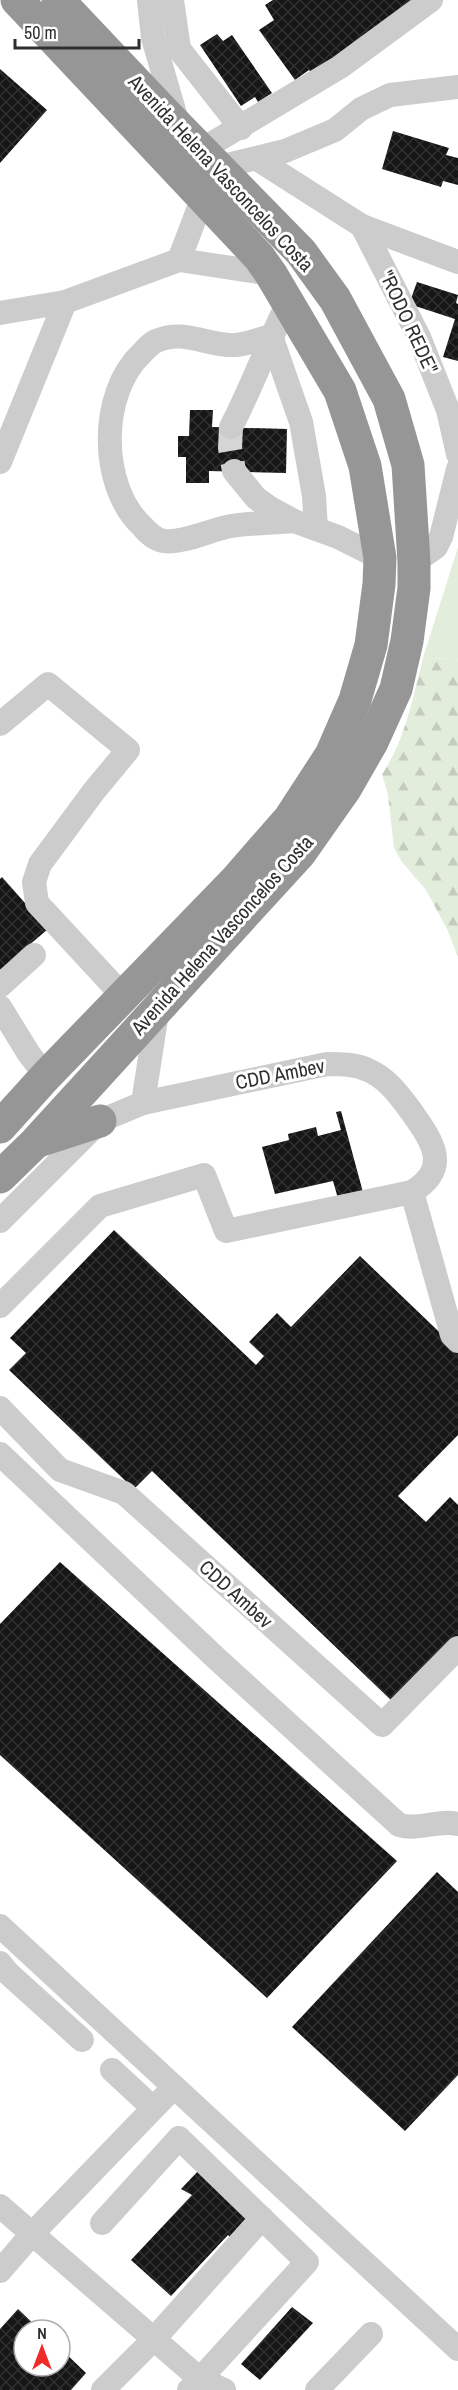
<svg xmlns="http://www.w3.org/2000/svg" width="458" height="2390" font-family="'Archivo Narrow',sans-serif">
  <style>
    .grass { fill: #e3eddc }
    .forest { fill: url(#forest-firs) }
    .building { fill: url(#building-cross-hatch) }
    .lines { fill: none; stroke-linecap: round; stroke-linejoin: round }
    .minor-tunnel { stroke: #d5d5d5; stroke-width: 24; stroke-dasharray: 24 12; stroke-linecap: butt }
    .minor { stroke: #ccc; stroke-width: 24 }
    .highway { stroke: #969696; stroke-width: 33 }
    .labels { text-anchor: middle; stroke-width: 6; stroke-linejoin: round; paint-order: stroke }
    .street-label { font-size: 20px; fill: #2f2f2f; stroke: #fff }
  </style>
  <defs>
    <pattern id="forest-firs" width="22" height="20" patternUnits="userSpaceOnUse" patternTransform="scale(1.5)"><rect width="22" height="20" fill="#e3eddc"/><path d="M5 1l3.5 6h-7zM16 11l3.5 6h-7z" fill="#c3ccbd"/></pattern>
    <pattern id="building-cross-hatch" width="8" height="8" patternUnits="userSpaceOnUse" patternTransform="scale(1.5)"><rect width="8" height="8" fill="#161616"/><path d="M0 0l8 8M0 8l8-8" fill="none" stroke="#303030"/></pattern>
  </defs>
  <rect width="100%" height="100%" fill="#fff"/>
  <polygon class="grass" points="458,547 458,661 454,659 423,658"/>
  <path class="forest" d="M423,658L454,659L458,661V957L447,929L426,890L402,862L394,848L388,795L382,774C404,744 414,694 423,658Z"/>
  <g class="building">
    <polygon points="273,0 426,0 315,78 309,70 295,80 259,30 274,20 265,5"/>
    <polygon points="217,34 223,41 232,35 272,93 258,102 255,97 241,106 200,45"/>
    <polygon points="0,69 47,110 0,163"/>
    <polygon points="393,131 449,148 446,155 458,158 458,185 443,181 441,187 382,169"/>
    <polygon points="417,282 458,295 456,303 458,304 458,361 443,357 455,319 409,304"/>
    <polygon points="190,410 213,410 212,427 287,429 286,473 209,471 209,483 186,483 186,457 178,457 178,436 189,436"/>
    <polygon points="2,877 48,929 0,970 0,879"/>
    <polygon points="341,1111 364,1196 339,1202 333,1181 275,1194 262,1147 289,1140 288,1134 316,1127 318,1136 341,1130 336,1112"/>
    <polygon points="114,1230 256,1365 264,1356 249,1342 277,1313 291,1327 360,1256 458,1350 458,1435 398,1496 426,1522 450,1497 458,1505 458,1637 394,1703 152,1471 134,1489 9,1370 26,1353 10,1338"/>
    <polygon points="60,1562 397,1861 267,1998 0,1755 0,1624"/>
    <polygon points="437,1872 458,1892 458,2075 405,2131 292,2027"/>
    <polygon points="201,2168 256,2220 235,2242 228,2235 171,2296 131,2260 192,2195 181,2189"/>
    <polygon points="292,2307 313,2323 260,2380 241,2364"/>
    <polygon points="18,2309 40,2330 24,2330 24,2366 60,2366 60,2348 86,2373 71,2390 0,2390 0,2329"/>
  </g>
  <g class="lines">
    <polyline class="minor-tunnel" points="231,427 230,448 234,471"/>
    <g class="minor">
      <polyline points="149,0 153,38 178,124"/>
      <polyline points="172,0 179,49 241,128"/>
      <polyline points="201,150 340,67 431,0"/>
      <polyline points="257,159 362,226 458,262"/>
      <polyline points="219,167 285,151 335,130 361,109 390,95 458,87"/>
      <polyline points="362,226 419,337 448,410 458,454"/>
      <polyline points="179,260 203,197"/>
      <polyline points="0,313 65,302"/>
      <path d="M271,336C260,339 247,344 236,345C208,347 185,328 156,341C151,343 146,349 142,353C99,393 99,486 142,526C147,532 156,540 164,541C182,544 213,529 231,526C251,523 273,523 294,521"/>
      <polyline points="271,336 301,422 314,496 316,529"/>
      <path d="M231,427C252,387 267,344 288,303"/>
      <polyline points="0,462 65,302 179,260 271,274"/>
      <polyline points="234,471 256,498 270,508 294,521 338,537 380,558"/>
      <polyline points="414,562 436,547 441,537 458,469"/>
      <polyline points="0,724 48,684 128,750 94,791 40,864 34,882 37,903 124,997"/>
      <polyline points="0,986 34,955"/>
      <polyline points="0,1007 29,1054 46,1076"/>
      <polyline points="143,1103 158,1006"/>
      <path d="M0,1221L100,1121L143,1103L327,1064C341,1064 355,1064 368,1070C387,1078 399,1095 411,1111C432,1141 452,1167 412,1192L452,1335L458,1341"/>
      <polyline points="0,1306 100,1206 204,1175 226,1231 412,1192"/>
      <polyline points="0,1408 60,1470 124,1493 382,1725 458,1648"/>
      <path d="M0,1454L217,1659L399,1825C419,1831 438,1819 458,1824"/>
      <polyline points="0,1926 458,2349"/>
      <polyline points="0,1963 9,1974 82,2040"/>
      <polyline points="112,2070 153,2108"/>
      <polyline points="0,2206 200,2379 189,2390"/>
      <polyline points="102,2223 179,2138 307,2262 200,2379 224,2390"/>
      <polyline points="0,2271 32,2234 174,2087"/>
      <polyline points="103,2390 154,2339 262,2218"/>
      <polyline points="317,2390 371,2334"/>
    </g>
    <g class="highway">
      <polyline points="0,1127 46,1076 235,881 290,818 331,755 355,700 371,645 379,584 380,558 365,466 340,391 271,274 259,257 17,0"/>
      <polyline points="38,1141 100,1121"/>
      <polyline points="0,1177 36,1142 300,853 345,789 372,742 396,689 407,641 414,588 414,562 408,465 389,399 335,299 301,252 163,111 58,0"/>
    </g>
  </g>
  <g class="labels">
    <g class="street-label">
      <text transform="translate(221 173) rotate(47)" y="7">Avenida Helena Vasconcelos Costa</text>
      <text transform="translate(409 322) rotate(65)" y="7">"RODO REDE"</text>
      <text transform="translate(222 935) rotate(-48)" y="7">Avenida Helena Vasconcelos Costa</text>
      <text transform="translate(280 1074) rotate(-11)" y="7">CDD Ambev</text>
      <text transform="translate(236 1594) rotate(42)" y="7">CDD Ambev</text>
    </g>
  </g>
  <g transform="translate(42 2348)"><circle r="28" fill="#ffffff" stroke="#acacac" stroke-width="1.5"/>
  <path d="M0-4.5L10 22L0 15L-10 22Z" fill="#ee2b28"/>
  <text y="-9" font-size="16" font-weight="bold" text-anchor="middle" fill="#2f2f2f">N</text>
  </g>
  <path d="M15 39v9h124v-9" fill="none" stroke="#2f2f2f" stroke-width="3"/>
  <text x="24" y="39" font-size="18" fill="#2f2f2f" stroke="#ffffff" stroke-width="4.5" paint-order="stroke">50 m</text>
</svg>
